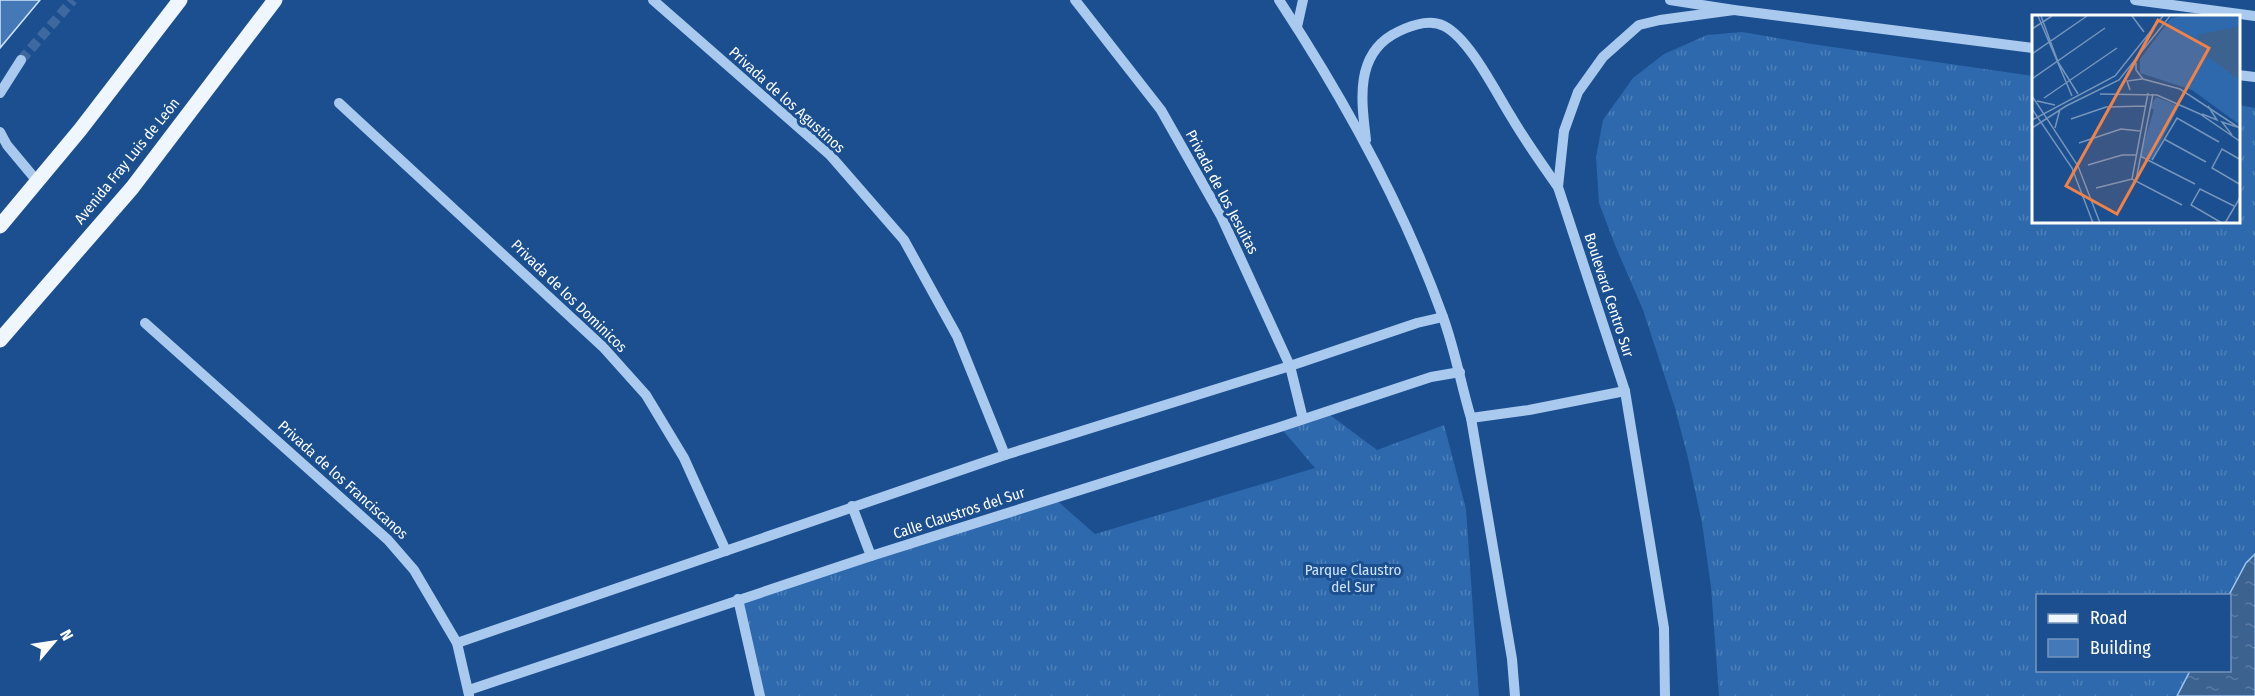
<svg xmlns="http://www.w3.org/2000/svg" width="2255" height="696" font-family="'Fira Sans Condensed',sans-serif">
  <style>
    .grass { fill: url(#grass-tufts); fill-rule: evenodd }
    .water { fill: url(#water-ripples); stroke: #9cc4f0; stroke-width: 1.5 }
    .building { fill: #4478b7; stroke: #cfe3fa; stroke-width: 1.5 }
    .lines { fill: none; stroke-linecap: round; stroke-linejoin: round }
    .minor-tunnel { stroke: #3d69a0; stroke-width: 10; stroke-dasharray: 10 5; stroke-linecap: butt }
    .minor { stroke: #a9c9ee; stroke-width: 10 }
    .major { stroke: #f0f6ff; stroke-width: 15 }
    .labels { text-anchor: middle; stroke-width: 6; stroke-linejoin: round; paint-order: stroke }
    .street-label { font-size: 15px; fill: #fff; stroke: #1b4f8f }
    .park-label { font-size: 15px; fill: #cfe3fa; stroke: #1b4f8f }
    .inset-road { fill: none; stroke: #7695bc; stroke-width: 1.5 }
    .view { fill: #ee8249; fill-opacity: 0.15; stroke: #ee8249; stroke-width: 3 }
    .inset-edge { fill: none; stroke: #fff; stroke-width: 3 }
  </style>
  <defs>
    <pattern id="grass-tufts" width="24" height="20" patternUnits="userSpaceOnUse" patternTransform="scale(1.5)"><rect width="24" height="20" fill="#2e69ad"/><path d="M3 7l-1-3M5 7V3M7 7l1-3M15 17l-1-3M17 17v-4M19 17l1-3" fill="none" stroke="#4d80b9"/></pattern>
    <pattern id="water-ripples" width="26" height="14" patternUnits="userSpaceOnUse" patternTransform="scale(1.5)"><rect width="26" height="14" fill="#3c6290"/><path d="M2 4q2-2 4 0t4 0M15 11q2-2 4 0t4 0" fill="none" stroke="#597aa1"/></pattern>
  </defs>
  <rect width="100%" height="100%" fill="#1b4f8f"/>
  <g class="grass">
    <path d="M1742,32L1812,44L2033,76V222H2238L2239,105L2255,108V696H1719L1711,587L1702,523L1688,458L1675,408L1643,310L1615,245L1599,203L1596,157L1603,120L1633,78L1664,54L1707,35ZM2038,596H2230V670H2038Z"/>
    <polygon points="1326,412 1377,450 1444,425 1466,509 1479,696 760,696 738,599 1054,498 1095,534 1315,468 1280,427"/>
  </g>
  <polygon class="water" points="2255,554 2255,696 2177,696 2190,671 2230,670 2229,595 2246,563"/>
  <polygon class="building" points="0,0 40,0 0,48"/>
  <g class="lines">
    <polyline class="minor-tunnel" points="21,60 73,0"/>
    <g class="minor">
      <polyline points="653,0 830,155 904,240 957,336 1005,455"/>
      <polyline points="1075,0 1161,110 1221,216 1290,366 1303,419"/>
      <path d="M1279,0C1344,99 1403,205 1443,317C1455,350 1461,385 1471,418L1512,659L1515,696"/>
      <polyline points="1670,0 1734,10 2033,48"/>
      <polyline points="2135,0 2255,16"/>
      <polyline points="1297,27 1303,0"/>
      <polyline points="2238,75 2255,77"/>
      <polyline points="0,93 21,60"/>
      <polyline points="339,103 603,347 646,395 684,458 726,551"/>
      <polyline points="0,132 7,145 37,181"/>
      <path d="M1366,140C1362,104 1354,58 1392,35C1406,27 1428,18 1444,26C1470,39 1496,93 1512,118C1526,142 1542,164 1558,187"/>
      <polyline points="145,323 388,540 414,570 457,643 469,695"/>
      <polyline points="1471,418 1529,410 1625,391"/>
      <polyline points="852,506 871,556"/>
      <polyline points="738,599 760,696"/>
      <polyline points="457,643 1005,455 1290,366 1417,323 1443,317"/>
      <polyline points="469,690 871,556 1280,427 1431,377 1460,372"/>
      <polyline points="1665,696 1664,628 1625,391 1558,187 1564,131 1578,92 1603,57 1639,25 1660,20 1734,10"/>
    </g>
    <g class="major">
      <polyline points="0,226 80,130 180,0"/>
      <polyline points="0,340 132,188 275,0"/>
    </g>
  </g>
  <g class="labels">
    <g class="street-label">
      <text transform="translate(787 100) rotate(42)" y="5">Privada de los Agustinos</text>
      <text transform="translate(127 161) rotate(-51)" y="5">Avenida Fray Luis de León</text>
      <text transform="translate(1222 192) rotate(62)" y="5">Privada de los Jesuitas</text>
      <text transform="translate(1609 295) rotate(72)" y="5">Boulevard Centro Sur</text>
      <text transform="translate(569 296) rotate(44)" y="5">Privada de los Dominicos</text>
      <text transform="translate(343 480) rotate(42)" y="5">Privada de los Franciscanos</text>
      <text transform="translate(959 513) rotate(-18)" y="5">Calle Claustros del Sur</text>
    </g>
    <g class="park-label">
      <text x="1353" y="575">Parque Claustro<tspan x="1353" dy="17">del Sur</tspan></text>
    </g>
  </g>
  <g transform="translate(2032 15)">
    <rect width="208" height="208" fill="#1b4f8f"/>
    <path d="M151,1H208V110L160,75L108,58V44L139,3ZM124,82L147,91L120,145L108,141L122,94H118L119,90Z" fill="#2e69ad"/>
    <path d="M208,11V62H203L175,41L165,20Z" fill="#3c6290"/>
    <path class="inset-road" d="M6,1L40,81M9,1L26,47L46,79M100,1L112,17M0,14L20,1M0,39L55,1M104,48V55L111,64L148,74L209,114M0,64L73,13M98,75L95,66L110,64M68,79L125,80L168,99L209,127M0,81L46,151L68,208M12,83L85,33M5,86L23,90M0,94L40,153L61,208M170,99L185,105L176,91M39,104L74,92L114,91M0,105L83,61L131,1M0,113L34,91L87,65L138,1M23,113L28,94M200,120L190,107L205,112M132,124L174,147M47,128L89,114L108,116M108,141L163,169M120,145L145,103L187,127M209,145L190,134L180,153L209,170M56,150L90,140H104M100,164L116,78M104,165L121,79M64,173L100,164L150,190M190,208L159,190L168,174L202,191M193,208L209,181"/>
    <path class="view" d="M126,5L177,33L85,199L34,171Z"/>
    <rect width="208" height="208" class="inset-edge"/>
  </g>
  <rect x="2036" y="594" width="195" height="78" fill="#1b4f8f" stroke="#7695bc" stroke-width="1.5"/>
  <rect x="2048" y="614" width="30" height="9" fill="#f0f6ff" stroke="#7695bc" stroke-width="1.5"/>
  <text x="2090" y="624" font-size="18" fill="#ffffff">Road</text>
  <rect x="2048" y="639" width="30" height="18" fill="#4478b7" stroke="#7695bc" stroke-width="1.5"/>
  <text x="2090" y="654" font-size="18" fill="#ffffff">Building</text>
  <g transform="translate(54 642) rotate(61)" stroke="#1b4f8f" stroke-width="4.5" paint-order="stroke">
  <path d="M0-4.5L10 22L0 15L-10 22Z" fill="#ffffff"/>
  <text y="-9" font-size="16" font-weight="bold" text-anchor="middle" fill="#ffffff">N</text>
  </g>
</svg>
